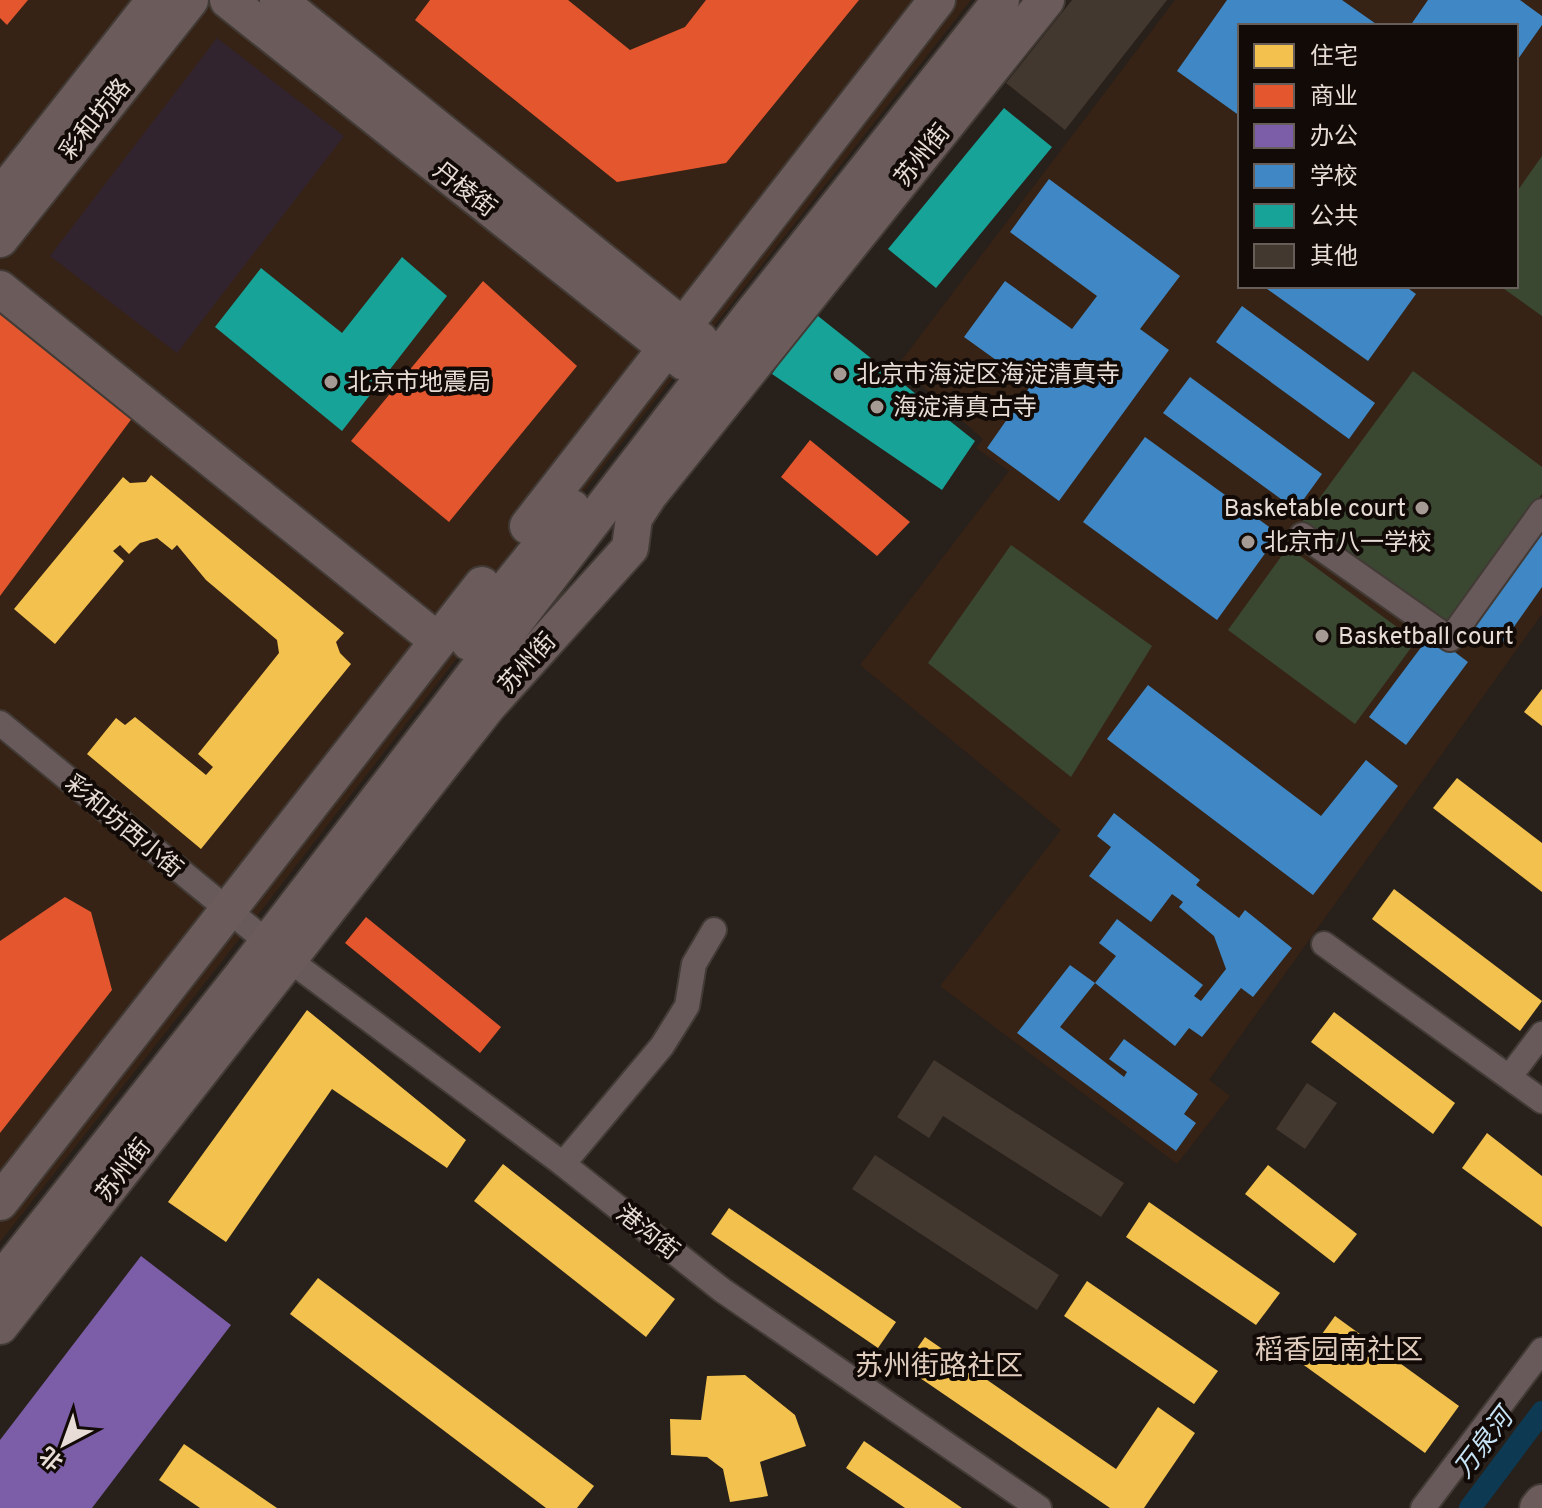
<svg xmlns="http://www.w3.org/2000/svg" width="1542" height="1508" font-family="Overpass,'Noto Sans SC',sans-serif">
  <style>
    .built { fill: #362316; fill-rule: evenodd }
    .industrial { fill: #32242e }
    .green { fill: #3a4832 }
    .homes { fill: #f2c14e }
    .shops { fill: #e4572e }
    .offices { fill: #7b5ea7 }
    .schools { fill: #3f88c5 }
    .public { fill: #17a398 }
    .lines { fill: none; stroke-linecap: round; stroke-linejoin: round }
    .canal { stroke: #0d3952; stroke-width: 22 }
    .building { fill: #43382f }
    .street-casing { stroke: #423a35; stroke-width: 28 }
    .secondary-casing { stroke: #423a35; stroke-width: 40 }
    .street { stroke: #685a5a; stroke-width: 24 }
    .secondary { stroke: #6b5c5b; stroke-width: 36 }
    .poi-dot { fill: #a59b94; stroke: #110a06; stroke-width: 3 }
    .labels { text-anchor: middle; stroke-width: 8; stroke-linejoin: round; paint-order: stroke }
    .street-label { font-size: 24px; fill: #e8ddd6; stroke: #110a06 }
    .poi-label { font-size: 24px; fill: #e8ddd6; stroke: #110a06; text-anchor: start }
    .water-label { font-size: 26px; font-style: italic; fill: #c7e3f6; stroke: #110a06 }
    .quarter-label { font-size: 28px; fill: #e0ccbd; stroke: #110a06 }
  </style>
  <rect width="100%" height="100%" fill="#28201a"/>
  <g class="built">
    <polygon points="0,0 971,0 509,586 475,635 223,960 0,1242"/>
    <path d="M1175,0H1542V614L1209,1080L1230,1096L1177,1164L940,986L1061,830L860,665L1009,471L976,448L983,439L898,365ZM1240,26H1516V286H1240Z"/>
  </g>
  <polygon class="industrial" points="217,38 344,136 177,353 50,256"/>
  <g class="green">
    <polygon points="1542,156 1542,316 1500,286 1516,286 1516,193"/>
    <polygon points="1413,371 1542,467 1542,494 1444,626 1302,522"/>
    <polygon points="1011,545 1152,646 1071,777 928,663"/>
    <polygon points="1288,547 1416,641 1355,724 1228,630"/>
  </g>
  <g class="homes">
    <polygon points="151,475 344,633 336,642 340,653 351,664 201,849 87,754 116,718 125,725 135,717 206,775 213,767 198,754 279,653 277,640 206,580 177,545 172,550 157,538 140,543 129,554 120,545 113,551 124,561 55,644 14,609 123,477 130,483 146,482"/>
    <polygon points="1542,689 1542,726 1524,712"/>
    <polygon points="1457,778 1542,843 1542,892 1433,808"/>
    <polygon points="1394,889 1542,1001 1520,1031 1372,919"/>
    <polygon points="307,1010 466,1140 447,1168 332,1089 226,1242 168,1202"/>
    <polygon points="1334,1012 1455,1103 1433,1134 1311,1042"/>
    <polygon points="1487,1133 1542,1176 1542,1227 1462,1168"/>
    <polygon points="503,1164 675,1299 646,1337 474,1201"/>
    <polygon points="1268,1165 1357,1234 1334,1263 1245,1194"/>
    <polygon points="1149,1202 1280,1293 1256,1325 1126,1237"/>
    <polygon points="729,1208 896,1322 878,1348 711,1234"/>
    <polygon points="318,1278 594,1486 577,1508 546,1508 290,1314"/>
    <polygon points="1087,1281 1218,1371 1194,1404 1064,1316"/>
    <polygon points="1335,1316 1459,1406 1425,1453 1301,1363"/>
    <polygon points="925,1337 1116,1469 1158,1407 1195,1433 1144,1508 1110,1508 904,1367"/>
    <polygon points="745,1375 795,1415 806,1446 760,1462 768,1496 730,1502 723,1469 707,1457 671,1455 670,1419 701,1420 707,1376"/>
    <polygon points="864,1441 962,1508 905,1508 846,1468"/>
    <polygon points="184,1444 277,1508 200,1508 159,1480"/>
  </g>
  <g class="shops">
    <polygon points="0,0 28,0 7,25 0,18"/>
    <polygon points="430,0 568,0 630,50 685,27 706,0 859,0 726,163 617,182 415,20"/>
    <polygon points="483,281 577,366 449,522 351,441"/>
    <polygon points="0,313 133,417 0,596"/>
    <polygon points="810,440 910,522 877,556 781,477"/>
    <polygon points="65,897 91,912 112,990 0,1133 0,941"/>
    <polygon points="366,917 501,1027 480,1053 345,943"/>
  </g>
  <polygon class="offices" points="141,1256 231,1325 92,1508 0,1508 0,1440"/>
  <g class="schools">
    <polygon points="1227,0 1342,0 1379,26 1240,26 1240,116 1177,71"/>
    <polygon points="1428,0 1520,0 1542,16 1542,25 1516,62 1516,26 1410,26"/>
    <polygon points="1049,179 1180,276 1140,329 1169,350 1059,501 987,448 1031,385 964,337 1005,281 1072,329 1097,296 1010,232"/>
    <polygon points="1263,286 1405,286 1416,294 1368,361"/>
    <polygon points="1242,306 1375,403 1349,439 1216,342"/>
    <polygon points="1190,377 1322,474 1296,510 1163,413"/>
    <polygon points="1145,437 1279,534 1217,620 1083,522"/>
    <polygon points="1542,532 1542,587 1499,648 1472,630"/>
    <polygon points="1431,634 1468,662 1406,745 1369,717"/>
    <polygon points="1148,685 1321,816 1366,760 1398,786 1313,895 1107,739"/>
    <polygon points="1114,813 1200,880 1196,885 1239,918 1245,910 1292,948 1253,997 1241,988 1202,1037 1189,1028 1175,1046 1095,983 1116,956 1099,943 1117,919 1203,985 1194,996 1201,1001 1226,969 1214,936 1179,907 1183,902 1172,894 1151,922 1089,876 1111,847 1097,836"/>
    <polygon points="1070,965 1095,983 1060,1027 1124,1077 1127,1072 1109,1059 1124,1039 1198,1094 1184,1114 1196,1123 1176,1151 1017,1033"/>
  </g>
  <g class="public">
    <polygon points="1004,108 1052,147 936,288 888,249"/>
    <polygon points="402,257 447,296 342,431 215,327 261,268 342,333"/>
    <polygon points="813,312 975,441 942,490 772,374"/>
  </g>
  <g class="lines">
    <polyline class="canal" points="1470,1508 1542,1412"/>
  </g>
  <g class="building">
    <polygon points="1072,0 1167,0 1065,130 1006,83"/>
    <polygon points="934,1060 1124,1183 1101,1217 943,1116 929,1138 897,1117"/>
    <polygon points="1307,1083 1337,1103 1305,1149 1276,1129"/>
    <polygon points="875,1155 1059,1275 1037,1310 852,1189"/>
  </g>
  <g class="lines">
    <defs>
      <g id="street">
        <polyline points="1302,535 1450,639 1542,511"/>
        <polyline points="0,723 288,959 563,1164 722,1290 1039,1508"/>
        <polyline points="1324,944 1542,1101"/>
        <polyline points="1510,1076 1542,1034"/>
        <polyline points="563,1164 662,1046 687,1006 694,964 714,930"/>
        <polyline points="1423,1508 1542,1350"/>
      </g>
      <g id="secondary">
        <polyline points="228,0 684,362"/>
        <polyline points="278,0 700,340"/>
        <polyline points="0,197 155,0"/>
        <polyline points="0,239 190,0"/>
        <polyline points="0,289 438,641"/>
        <polyline points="528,526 937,0"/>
        <polyline points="469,642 509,586 572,508"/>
        <polyline points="0,1202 482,585"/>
        <polyline points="0,1282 242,976 752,314 1001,0"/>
        <polyline points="0,1326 487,707 630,548 634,518 649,495 1046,0"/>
        <polyline points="1538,1508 1542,1503"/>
      </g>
    </defs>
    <use href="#street" class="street-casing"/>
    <use href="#secondary" class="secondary-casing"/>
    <use href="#street" class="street"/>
    <use href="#secondary" class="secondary"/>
  </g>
  <g class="poi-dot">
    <circle cx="840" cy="374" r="8"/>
    <circle cx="331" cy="382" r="8"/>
    <circle cx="877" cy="407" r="8"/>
    <circle cx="1422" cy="508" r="8"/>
    <circle cx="1248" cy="542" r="8"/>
    <circle cx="1322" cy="636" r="8"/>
  </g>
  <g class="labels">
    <g class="street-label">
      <text transform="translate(95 119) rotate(-51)" y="8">彩和坊路</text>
      <text transform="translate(922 155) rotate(-51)" y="8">苏州街</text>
      <text transform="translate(465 189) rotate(38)" y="8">丹棱街</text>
      <text transform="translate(527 663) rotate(-48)" y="8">苏州街</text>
      <text transform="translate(124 826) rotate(40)" y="8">彩和坊西小街</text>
      <text transform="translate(123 1170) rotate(-52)" y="8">苏州街</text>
      <text transform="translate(648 1232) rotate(38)" y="8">港沟街</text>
    </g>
    <g class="poi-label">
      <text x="856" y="382">北京市海淀区海淀清真寺</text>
      <text x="347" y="390">北京市地震局</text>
      <text x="893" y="415">海淀清真古寺</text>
      <text x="1406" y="516" text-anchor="end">Basketable court</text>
      <text x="1264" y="550">北京市八一学校</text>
      <text x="1338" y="644">Basketball court</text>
    </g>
    <g class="water-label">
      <text transform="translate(1483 1443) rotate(-53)" y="9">万泉河</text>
    </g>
    <g class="quarter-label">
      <text x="1339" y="1359">稻香园南社区</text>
      <text x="939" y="1375">苏州街路社区</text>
    </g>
  </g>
  <rect x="1238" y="24" width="280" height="264" fill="#110a06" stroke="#675e59" stroke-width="2"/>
  <rect x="1254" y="44" width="40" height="24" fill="#f2c14e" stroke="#675e59" stroke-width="2"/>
  <text x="1310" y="64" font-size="24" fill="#e8ddd6">住宅</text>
  <rect x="1254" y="84" width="40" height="24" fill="#e4572e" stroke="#675e59" stroke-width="2"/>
  <text x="1310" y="104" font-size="24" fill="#e8ddd6">商业</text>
  <rect x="1254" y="124" width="40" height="24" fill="#7b5ea7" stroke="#675e59" stroke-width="2"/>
  <text x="1310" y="144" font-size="24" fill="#e8ddd6">办公</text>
  <rect x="1254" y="164" width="40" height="24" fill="#3f88c5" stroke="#675e59" stroke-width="2"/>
  <text x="1310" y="184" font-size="24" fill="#e8ddd6">学校</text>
  <rect x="1254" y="204" width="40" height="24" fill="#17a398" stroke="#675e59" stroke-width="2"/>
  <text x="1310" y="224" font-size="24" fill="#e8ddd6">公共</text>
  <rect x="1254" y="244" width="40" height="24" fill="#43382f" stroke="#675e59" stroke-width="2"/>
  <text x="1310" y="264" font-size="24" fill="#e8ddd6">其他</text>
  <g transform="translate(64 1444) rotate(221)" stroke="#110a06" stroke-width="6" paint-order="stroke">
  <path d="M0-6L14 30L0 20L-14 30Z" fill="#e8ddd6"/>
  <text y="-12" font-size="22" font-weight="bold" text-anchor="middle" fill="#e8ddd6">北</text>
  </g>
</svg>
